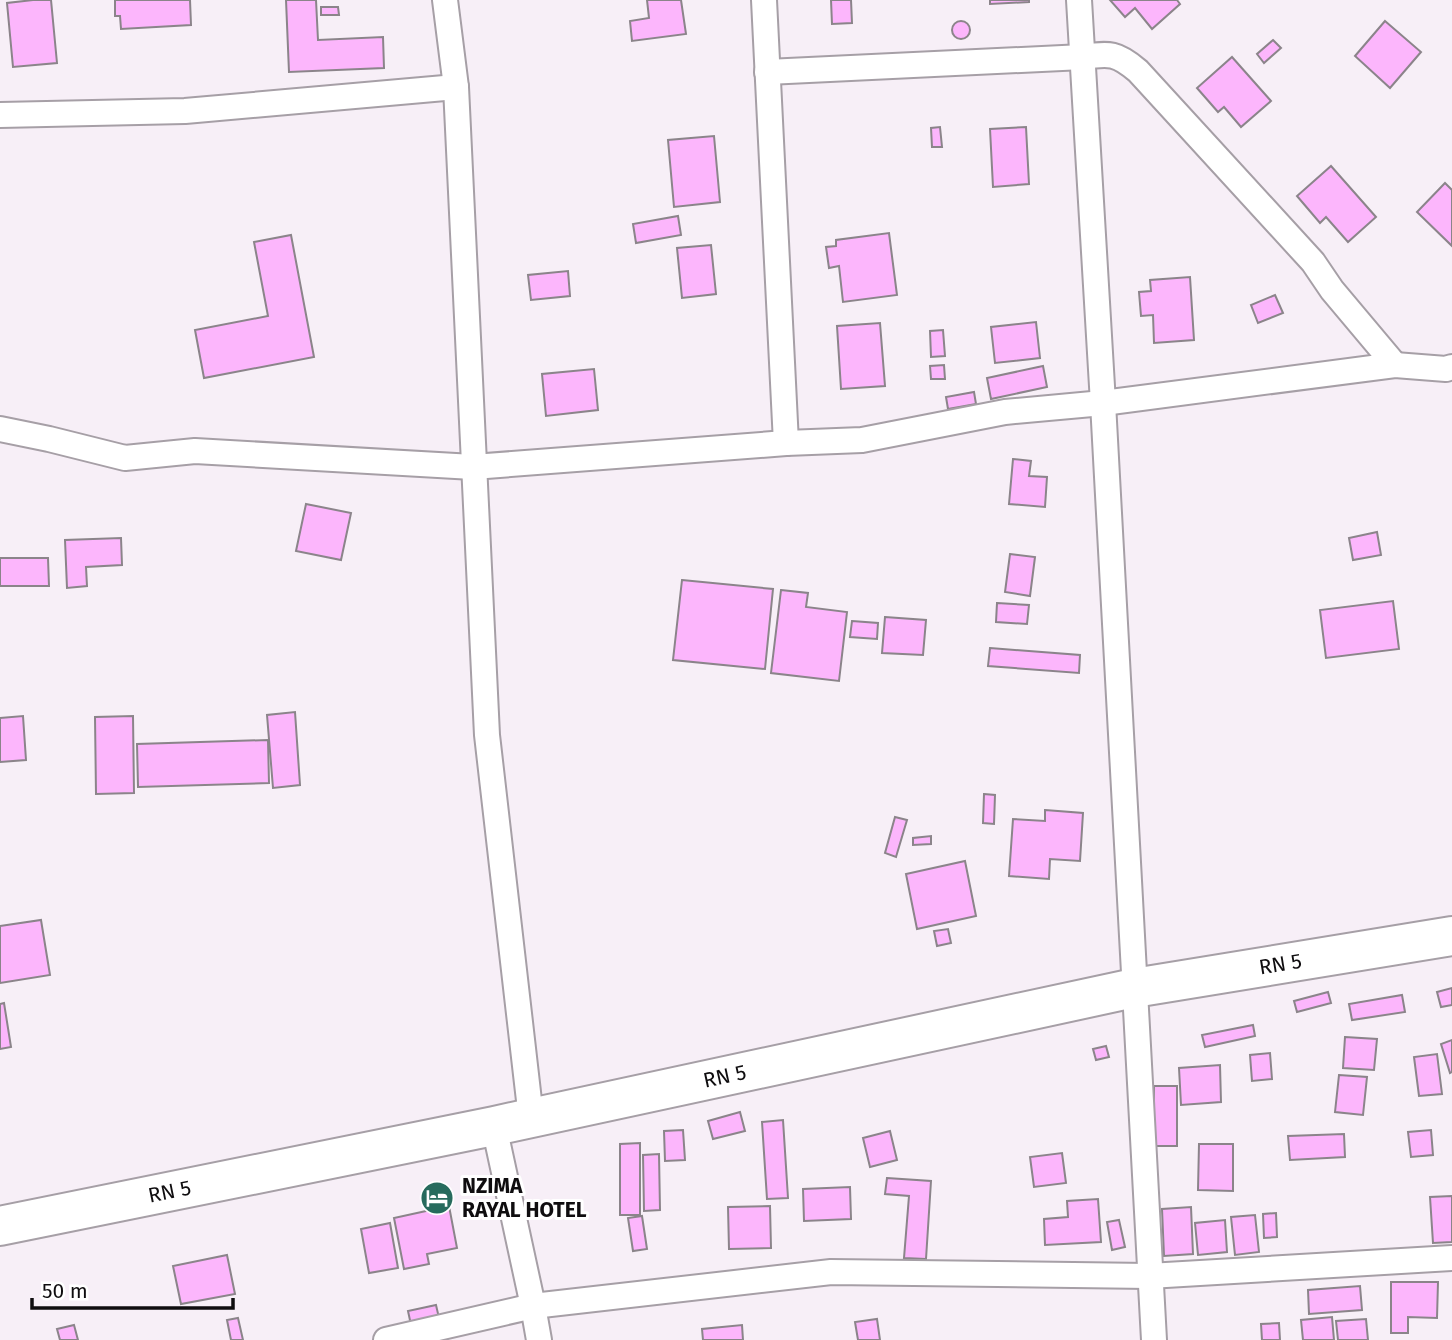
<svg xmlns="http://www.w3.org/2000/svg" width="1452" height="1340" font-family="'Fira Sans',sans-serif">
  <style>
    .building { fill: #fcb6fc; stroke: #8b848a; stroke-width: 2 }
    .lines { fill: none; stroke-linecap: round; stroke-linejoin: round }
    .minor-casing { stroke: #a69fa6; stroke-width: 28 }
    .primary-casing { stroke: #a69fa6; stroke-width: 42 }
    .minor { stroke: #fff; stroke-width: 24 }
    .primary { stroke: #fff; stroke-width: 38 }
    .labels { text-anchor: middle; stroke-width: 6; stroke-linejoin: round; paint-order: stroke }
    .street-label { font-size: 21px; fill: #0f0d0f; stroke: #fff }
    .poi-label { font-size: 21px; font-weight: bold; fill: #0f0d0f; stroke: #fff; text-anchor: start }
  </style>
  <rect width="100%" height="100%" fill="#f7eff7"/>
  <g class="building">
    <polygon points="33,0 51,0 57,63 13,67 7,3"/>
    <polygon points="115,0 190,0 191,25 121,29 120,16 115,16"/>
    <polygon points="286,0 316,0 318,40 383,37 384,68 289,72"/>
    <polygon points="647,0 681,0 686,34 632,41 630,21 649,18"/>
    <polygon points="831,0 851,0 852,23 832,24"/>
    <polygon points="990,0 1029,0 1029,2 990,4"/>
    <polygon points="1110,0 1177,0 1180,4 1152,29 1135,8 1125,17"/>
    <polygon points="321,7 338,7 339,15 321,15"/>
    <circle cx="961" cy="30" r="9"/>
    <polygon points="1385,21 1421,52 1390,88 1355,56"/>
    <polygon points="1273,40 1281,48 1264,63 1257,54"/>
    <polygon points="1232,57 1271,101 1241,127 1224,107 1218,112 1197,88"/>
    <polygon points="940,127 942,147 932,147 931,128"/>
    <polygon points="1026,127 1029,184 993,187 990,129"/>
    <polygon points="714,136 720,202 674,207 668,140"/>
    <polygon points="1331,166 1376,217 1348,242 1326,217 1320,223 1297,196"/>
    <polygon points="1445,183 1452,190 1452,246 1417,212"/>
    <polygon points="678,216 681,235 636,243 633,224"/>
    <polygon points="889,233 897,295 843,302 839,266 829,268 826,247 836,246 836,240"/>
    <polygon points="291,235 314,357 204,378 195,330 268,316 254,242"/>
    <polygon points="711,245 716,294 682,298 677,248"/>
    <polygon points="568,271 570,296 531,300 528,275"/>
    <polygon points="1190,277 1194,340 1154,343 1153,315 1141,316 1139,292 1151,291 1150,280"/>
    <polygon points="1275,295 1283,313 1258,323 1251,305"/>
    <polygon points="1036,322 1040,358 995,363 991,327"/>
    <polygon points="880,323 885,386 841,389 837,326"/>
    <polygon points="943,330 945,356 931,357 930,331"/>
    <polygon points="944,365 945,379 931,379 930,366"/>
    <polygon points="1043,366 1047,387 991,399 987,378"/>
    <polygon points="594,369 598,410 546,416 542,374"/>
    <polygon points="974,392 976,404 948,409 946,397"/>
    <polygon points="1013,459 1031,461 1029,476 1047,477 1045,507 1009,504"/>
    <polygon points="306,504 351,513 341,560 296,551"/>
    <polygon points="1377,532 1381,555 1353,560 1349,538"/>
    <polygon points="121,538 122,565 86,567 87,586 67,588 65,540"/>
    <polygon points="1010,554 1035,557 1030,596 1005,592"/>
    <polygon points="0,558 48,558 49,586 0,586"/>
    <polygon points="682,580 773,589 765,669 673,660"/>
    <polygon points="781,590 808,593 806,607 847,612 839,681 771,673"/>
    <polygon points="1393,601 1399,649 1326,658 1320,610"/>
    <polygon points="997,603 1029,605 1027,624 996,622"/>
    <polygon points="885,617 926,620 923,655 882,653"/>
    <polygon points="852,621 878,623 877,639 850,637"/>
    <polygon points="990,648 1080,655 1079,673 988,666"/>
    <polygon points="295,712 300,785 273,788 267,715"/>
    <polygon points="23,716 26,760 0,762 0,718"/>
    <polygon points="133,716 134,793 96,794 95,717"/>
    <polygon points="268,740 269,783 138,787 137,744"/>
    <polygon points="984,794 995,795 994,824 983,823"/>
    <polygon points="1045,810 1083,813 1080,861 1050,859 1049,879 1009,876 1013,819 1045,821"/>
    <polygon points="895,817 907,820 896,857 885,853"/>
    <polygon points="931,836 931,844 913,845 913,838"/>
    <polygon points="965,861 976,916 917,929 906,874"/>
    <polygon points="41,920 50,975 0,983 0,926"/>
    <polygon points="948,929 951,943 937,946 934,931"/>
    <polygon points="1452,988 1452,1005 1441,1007 1437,992"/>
    <polygon points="1328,992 1331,1003 1297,1012 1294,1001"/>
    <polygon points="1402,995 1405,1012 1352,1020 1349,1004"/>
    <polygon points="4,1003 11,1047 0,1049 0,1004"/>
    <polygon points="1253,1025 1255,1036 1205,1047 1202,1035"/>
    <polygon points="1345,1037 1377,1039 1374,1070 1343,1068"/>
    <polygon points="1452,1040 1452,1072 1450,1073 1441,1044"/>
    <polygon points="1106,1046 1109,1057 1096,1060 1093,1049"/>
    <polygon points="1270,1053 1272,1079 1252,1081 1250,1055"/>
    <polygon points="1437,1054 1442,1094 1419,1096 1414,1057"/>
    <polygon points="1220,1065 1221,1102 1181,1105 1179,1068"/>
    <polygon points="1339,1075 1367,1077 1363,1115 1335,1112"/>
    <rect x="1154" y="1086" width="23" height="60"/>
    <polygon points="740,1112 745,1131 713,1139 708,1121"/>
    <polygon points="783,1120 788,1198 767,1199 762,1122"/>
    <polygon points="683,1130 685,1160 665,1161 664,1131"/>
    <polygon points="1431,1130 1433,1155 1411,1157 1408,1132"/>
    <polygon points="890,1131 897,1160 870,1167 863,1138"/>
    <polygon points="1344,1134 1345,1157 1290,1160 1288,1136"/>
    <polygon points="640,1143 640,1215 620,1215 620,1144"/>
    <polygon points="1199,1144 1233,1144 1233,1191 1198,1190"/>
    <polygon points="1062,1153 1066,1183 1034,1187 1030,1157"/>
    <polygon points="659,1154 660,1210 644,1211 643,1155"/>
    <polygon points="887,1178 931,1181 926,1259 904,1258 909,1196 885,1194"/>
    <polygon points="850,1187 851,1219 804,1221 803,1189"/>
    <polygon points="1452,1196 1452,1242 1433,1243 1430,1197"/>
    <polygon points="1098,1199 1101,1242 1045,1245 1044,1219 1068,1217 1067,1201"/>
    <polygon points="449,1206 457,1248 427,1254 429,1264 404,1269 394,1218"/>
    <polygon points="770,1206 771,1248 729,1249 728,1207"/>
    <polygon points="1191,1207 1193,1254 1164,1256 1162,1209"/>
    <polygon points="1276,1213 1277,1237 1264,1238 1263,1214"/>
    <polygon points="1255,1215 1259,1252 1235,1255 1231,1217"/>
    <polygon points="642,1216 647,1249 633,1251 628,1218"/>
    <polygon points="1119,1220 1125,1247 1112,1250 1107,1222"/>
    <polygon points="1225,1220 1227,1252 1198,1255 1195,1223"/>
    <polygon points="390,1223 398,1268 369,1273 361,1229"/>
    <polygon points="227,1255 235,1294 181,1304 173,1266"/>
    <polygon points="1391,1282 1438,1282 1437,1318 1408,1317 1408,1333 1391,1333"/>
    <polygon points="1360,1286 1362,1310 1309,1314 1308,1290"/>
    <polygon points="436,1305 439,1318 411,1325 408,1311"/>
    <polygon points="1332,1317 1334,1340 1303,1340 1301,1320"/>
    <polygon points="238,1318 243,1340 231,1340 227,1320"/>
    <polygon points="877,1319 880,1340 858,1340 855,1322"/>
    <polygon points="1366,1319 1368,1340 1338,1340 1336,1321"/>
    <polygon points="1279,1323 1280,1340 1262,1340 1261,1324"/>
    <polygon points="74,1325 78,1340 60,1340 57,1329"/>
    <polygon points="742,1325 743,1340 703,1340 702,1329"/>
  </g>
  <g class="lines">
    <defs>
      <g id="minor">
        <polyline points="445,0 456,87 487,735 531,1118"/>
        <polyline points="764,0 786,443"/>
        <polyline points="1079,0 1103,403 1154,1340"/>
        <path d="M767,72L1083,57C1110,53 1117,53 1138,71L1313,262L1332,290L1395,365"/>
        <polyline points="0,115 185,111 456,87"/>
        <polyline points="0,429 49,439 125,458 195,451 473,467 786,443 862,440 1005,412 1103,403 1395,365 1446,369 1452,367"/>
        <polyline points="494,1126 533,1306 539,1340"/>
        <polyline points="386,1340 533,1306 831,1272 1149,1276 1452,1258"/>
      </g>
      <g id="primary">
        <path id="s1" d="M0,1226L494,1126L1134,988L1452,936"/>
      </g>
    </defs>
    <use href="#minor" class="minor-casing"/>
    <use href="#primary" class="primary-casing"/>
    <use href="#minor" class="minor"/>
    <use href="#primary" class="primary"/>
  </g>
  <defs>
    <symbol id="hotel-disc" viewBox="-11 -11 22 22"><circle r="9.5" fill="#276b5d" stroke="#fff"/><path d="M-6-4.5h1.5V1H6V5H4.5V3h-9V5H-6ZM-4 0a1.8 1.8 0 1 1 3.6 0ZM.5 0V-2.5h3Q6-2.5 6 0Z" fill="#fff"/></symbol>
  </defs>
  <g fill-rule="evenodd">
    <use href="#hotel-disc" x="418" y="1179" width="38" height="38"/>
  </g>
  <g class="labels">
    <g class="street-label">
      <text dy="7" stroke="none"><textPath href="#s1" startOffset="1307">RN 5</textPath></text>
      <text dy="7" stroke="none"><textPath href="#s1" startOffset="740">RN 5</textPath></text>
      <text dy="7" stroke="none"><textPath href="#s1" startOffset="173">RN 5</textPath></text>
    </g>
    <g class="poi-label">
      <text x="462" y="1193">NZIMA<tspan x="462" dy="24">RAYAL HOTEL</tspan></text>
    </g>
  </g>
  <path d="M32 1298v10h201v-10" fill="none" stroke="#0f0d0f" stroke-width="3.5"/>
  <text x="42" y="1298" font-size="21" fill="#0f0d0f" stroke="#ffffff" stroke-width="5" paint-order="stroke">50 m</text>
</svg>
